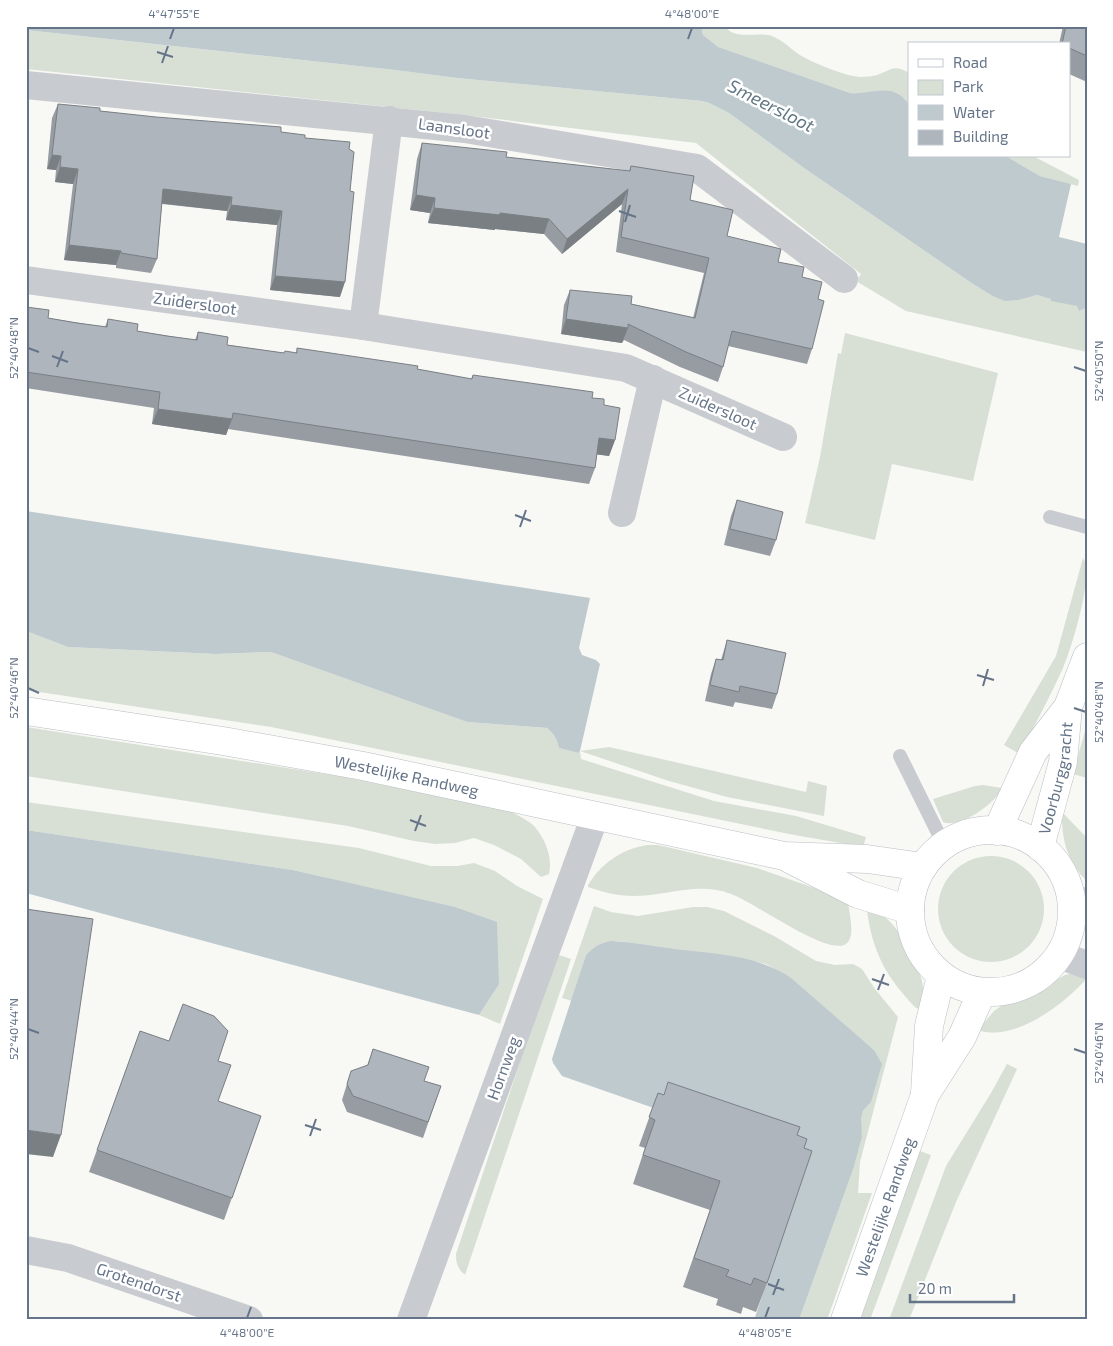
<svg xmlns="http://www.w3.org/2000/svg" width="1113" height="1346" font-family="'Exo 2',sans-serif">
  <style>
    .green { fill: #d8e0d6 }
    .water { fill: #bfcacf }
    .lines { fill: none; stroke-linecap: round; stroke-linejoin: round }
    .secondary-casing { stroke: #babec4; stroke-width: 29 }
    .lane { stroke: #c8cbcf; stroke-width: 14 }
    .street { stroke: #c8cbcf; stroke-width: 28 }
    .secondary { stroke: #fff; stroke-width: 28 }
    .wall { fill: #969ca2 }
    .shaded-wall { fill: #7a7f84 }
    .building { fill: #aeb5bc; stroke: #7a7f84 }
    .ticks { fill: none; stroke: #657488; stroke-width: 2 }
    .labels { text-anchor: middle; stroke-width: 5; stroke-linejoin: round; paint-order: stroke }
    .street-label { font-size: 16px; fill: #657488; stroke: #fff }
    .water-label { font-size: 18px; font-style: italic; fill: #617783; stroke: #fff }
    .neatline { fill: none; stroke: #657488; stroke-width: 2 }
    .ticks-label { font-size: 12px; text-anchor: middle; fill: #657488 }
  </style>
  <rect width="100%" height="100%" fill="#f8f8f5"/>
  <g class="green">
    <path d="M701,26H725C734,41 757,31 772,36C782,40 789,47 797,53C807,61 850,78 862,77C867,77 873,76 877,75C892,70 894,64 909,73V104L905,99L900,96L850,93L717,47L703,35Z"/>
    <polygon points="26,30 395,70 457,78 702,101 709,103 729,113 804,168 970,282 1019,300 1037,295 1078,306 1079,310 1087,307 1087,352 906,311 856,281 861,274 696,143 455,114 26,69"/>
    <polygon points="1006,156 1033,156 1079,180 1078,186 1040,176"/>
    <polygon points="845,333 998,373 973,481 892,464 875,540 805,523 820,457 838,353 841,354"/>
    <path d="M1083,558C1095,573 1071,650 1063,668C1050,697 1034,726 1020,754L1004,745L1056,656Z"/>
    <path d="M26,631L68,647L216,654L271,652L467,722L547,728C554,734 557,739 559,748L578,753L580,751L609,747L806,792L808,781L827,786L824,816L727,797L669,781L580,751L581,759L714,801L796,816L866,837L863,847L789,834L271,727L26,690Z"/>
    <polygon points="1087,724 1087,778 1073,774"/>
    <path d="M26,727L344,777L510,811C517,815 528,820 534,826C545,838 553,858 549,874L541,877L521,859L494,845L474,838L455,843L435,844L414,841L348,826L26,776Z"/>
    <path d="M983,785L1002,788C996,803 960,829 943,822L933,799L975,786Z"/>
    <polygon points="26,802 359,848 431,866 457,866 474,863 495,871 517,886 543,899 500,1024 479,1015 499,983 328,878 293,870 26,830"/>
    <path d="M1062,812L1087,838V881C1067,863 1061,837 1062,812Z"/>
    <path d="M647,845H658L757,868L846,899L848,902C849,913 857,940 844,945C822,953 756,903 731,894C698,881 667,896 633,896C618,896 602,892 588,887V885C601,864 621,849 647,845Z"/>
    <circle cx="991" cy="909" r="53"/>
    <polygon points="594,906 611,912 638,916 693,907 707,907 724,911 774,936 816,961 835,965 853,964 857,966 862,969 875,989 898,1017 860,1162 858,1193 872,1193 827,1320 799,1320 854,1167 862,1137 860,1118 863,1111 871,1102 874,1050 781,972 766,964 728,956 617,941 586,955 572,1001 562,998"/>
    <path d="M867,911C871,912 875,912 879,913C898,923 917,961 922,981C924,990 923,1000 921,1009L916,1008C887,978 873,954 867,911Z"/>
    <path d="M556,954L571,959L465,1275C458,1269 456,1264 456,1254Z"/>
    <path d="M1074,973L1087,978C1065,1004 1013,1043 978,1030L994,1011L1001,1006L1022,999L1065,975Z"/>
    <polygon points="1007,1064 1017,1069 956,1202 909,1320 889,1320 946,1166 991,1093"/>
    <polygon points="920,1151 931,1155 870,1320 860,1320"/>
  </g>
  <g class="water">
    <path d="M26,26H701L703,35L718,47L850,93C873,95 892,81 909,104V156H1006L1040,176L1071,184L1059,237L1087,244V307L1079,311L1077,306L1051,301V299L1037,295L1019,300L1005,301L993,296L970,282L804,168L729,113L709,103L702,101L457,78L395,70L26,30Z"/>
    <path d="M26,511L590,598L579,648L582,655L596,660L600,664L580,751L578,753L559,748C557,739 554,734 547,728L467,722L271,652L216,654L68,647L26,631Z"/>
    <polygon points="26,830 293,870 455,907 497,922 499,984 479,1015 26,893"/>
    <path d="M611,941C632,942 654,946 676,949C714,954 759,955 791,978L874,1050L882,1064L871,1102L863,1111L861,1118L862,1137L854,1167L799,1320H754L808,1162L562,1076L553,1063L552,1059L586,955C594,947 600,943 611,941Z"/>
  </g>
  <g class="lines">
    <defs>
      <g id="secondary">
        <path id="s1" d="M26,711L223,741L363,766L784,856L867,859L923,867"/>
        <circle cx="991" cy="911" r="81"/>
        <polyline points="997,831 1033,752 1068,707"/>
        <path id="s2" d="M1040,847L1063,762L1068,707L1087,657"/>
        <polyline points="790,859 858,894 910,910"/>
        <polyline points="925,1093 929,1026 941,976"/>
        <path id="s3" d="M845,1320L925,1095L962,1037L982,992"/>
      </g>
    </defs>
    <use href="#secondary" class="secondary-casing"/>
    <g class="lane">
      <polyline points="1050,517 1087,527"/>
      <polyline points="900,756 944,845"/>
    </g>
    <g class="street">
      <polyline points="26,85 465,129 697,168 844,279"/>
      <polyline points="26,280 363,326 626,368 783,437"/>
      <polyline points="363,326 389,120"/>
      <polyline points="622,513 653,379"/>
      <polyline points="1071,899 1087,902"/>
      <polyline points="1059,955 1087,965"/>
      <polyline points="26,1250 68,1258 249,1320"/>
      <polyline points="411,1320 595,816"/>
    </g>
    <use href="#secondary" class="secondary"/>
  </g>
  <g class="wall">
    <polygon points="1063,26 1087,26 1087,82 1069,74 1069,44 1059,44"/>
    <polygon points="58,104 100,111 281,132 349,149 340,297 270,290 277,225 226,220 227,211 162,204 157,259 151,273 116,268 116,265 64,260 73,184 55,182 56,170 47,169 52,118"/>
    <polygon points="422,143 506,157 629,171 631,166 690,200 727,236 778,262 802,277 818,299 812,349 807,364 728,346 723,367 718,382 680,367 624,340 622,343 561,334 564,305 570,290 693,318 704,273 616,252 622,204 562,254 544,234 495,229 495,230 428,223 430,213 410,210 417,159"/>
    <polygon points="26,307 48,318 105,327 108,319 137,331 195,340 198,332 227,345 284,353 296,353 297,348 471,379 473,375 592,398 604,405 615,440 609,456 597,454 595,468 589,484 228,429 226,435 152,424 154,408 26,388"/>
    <polygon points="737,500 776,540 770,556 724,545 731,516"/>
    <polygon points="727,640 777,694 772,709 735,702 733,707 705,701 711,674 716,659 721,660"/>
    <polygon points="140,1031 218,1061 218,1101 261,1116 224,1220 89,1172"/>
    <polygon points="373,1049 424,1081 441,1086 423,1138 347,1112 342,1100 351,1071 367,1066"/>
    <polygon points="658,1093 797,1135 804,1148 767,1283 756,1312 743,1307 741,1314 716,1305 718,1299 683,1287 710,1210 633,1184 645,1148 639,1146"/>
  </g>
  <g class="shaded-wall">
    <polygon points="52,155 61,156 56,170 47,169"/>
    <polygon points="60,167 78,169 73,184 55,182"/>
    <polygon points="163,189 232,197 227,211 158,203"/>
    <polygon points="628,189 622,204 562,254 567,239"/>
    <polygon points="416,195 435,198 430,213 410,210"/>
    <polygon points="231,205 282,211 277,225 226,220"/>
    <polygon points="434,208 500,213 549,219 544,234 495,229 495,230 428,223"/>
    <polygon points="69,245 121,251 116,265 64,260"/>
    <polygon points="275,276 345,282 340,297 270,290"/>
    <polygon points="566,319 628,328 622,343 561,334"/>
    <polygon points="158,409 232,419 226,435 152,424"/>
    <polygon points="599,438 615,440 609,456 593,454"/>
    <polygon points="26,1130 61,1135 53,1157 26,1154"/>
  </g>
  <g class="building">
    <polygon points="1066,26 1087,26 1087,56 1069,48 1069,44 1062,44"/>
    <polygon points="58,104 100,108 100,111 156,117 281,127 281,132 305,135 305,138 350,142 349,149 354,152 350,191 354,192 345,282 275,276 282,211 231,205 232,197 163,189 157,259 121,253 121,251 69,245 78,169 60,167 61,156 52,155"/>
    <polygon points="422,143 507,152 506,157 630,171 631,166 694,176 690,200 733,210 727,236 781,249 778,262 804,267 802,277 822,282 818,299 824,301 812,349 732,331 723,367 686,352 628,324 628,328 566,319 570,290 632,296 631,304 695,318 709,258 621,237 628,189 567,239 549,219 500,213 500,215 434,208 435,198 416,195"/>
    <polygon points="26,307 49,310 48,318 77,323 107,327 108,319 138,324 137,331 167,336 197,340 198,332 228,337 227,345 284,353 285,351 297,353 297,348 418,366 417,369 472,379 473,375 593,392 592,398 604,399 604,405 620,408 615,440 599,438 595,468 233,413 232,419 158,409 160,392 26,372"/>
    <polygon points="737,500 783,512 776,540 730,529"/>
    <polygon points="727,640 786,653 777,694 740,686 739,692 710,685 716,659 723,660"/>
    <polygon points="26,909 93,919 61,1135 26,1130"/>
    <polygon points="183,1004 214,1016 228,1031 218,1061 231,1065 218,1101 261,1116 232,1198 97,1150 140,1031 169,1041"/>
    <polygon points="373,1049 429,1067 424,1081 441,1086 428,1122 353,1096 347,1084 351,1071 368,1065"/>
    <polygon points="668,1082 800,1127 797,1135 807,1139 804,1148 812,1151 767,1283 754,1278 751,1285 726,1276 729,1270 694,1258 720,1181 643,1155 655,1120 649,1117 658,1093 664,1095"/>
  </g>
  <path class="ticks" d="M170,39L174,28M688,39L692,28M157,52L173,57M162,63L168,46M619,211L636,217M625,222L630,205M28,348L39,352M52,356L68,362M57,367L63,351M1074,367L1086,371M515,515L531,521M520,527L526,510M977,675L994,680M983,686L988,669M28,688L39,693M1074,708L1086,712M410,820L426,826M415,831L421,815M872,979L889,985M878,990L884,974M28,1029L39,1033M1074,1049L1086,1053M305,1125L321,1130M310,1136L316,1119M768,1284L784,1290M773,1295L779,1279M247,1318L251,1307M765,1318L769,1307"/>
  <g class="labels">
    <g class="street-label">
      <text transform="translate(454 128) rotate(8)" y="6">Laansloot</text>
      <text transform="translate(195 303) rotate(8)" y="6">Zuidersloot</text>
      <text transform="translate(718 408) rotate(24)" y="6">Zuidersloot</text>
      <text dy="6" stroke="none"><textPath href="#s1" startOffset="386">Westelijke Randweg</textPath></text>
      <text dy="6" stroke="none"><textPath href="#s2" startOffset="71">Voorburggracht</textPath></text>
      <text transform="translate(503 1068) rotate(-70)" y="6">Hornweg</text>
      <text dy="6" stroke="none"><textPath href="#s3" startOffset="120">Westelijke Randweg</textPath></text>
      <text transform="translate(139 1282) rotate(19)" y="6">Grotendorst</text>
    </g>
    <g class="water-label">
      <text transform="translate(771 106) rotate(27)" y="6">Smeersloot</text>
    </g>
  </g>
  <rect width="1113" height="1346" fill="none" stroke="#ffffff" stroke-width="55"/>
  <rect x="908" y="42" width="162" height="115" fill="#ffffff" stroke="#c1c7cf"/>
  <rect x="918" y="59" width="25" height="8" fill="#ffffff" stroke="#c1c7cf"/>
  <text x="953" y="68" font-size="15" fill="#657488">Road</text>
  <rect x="918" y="80" width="25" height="15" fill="#d8e0d6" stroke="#c1c7cf"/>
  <text x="953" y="92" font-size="15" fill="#657488">Park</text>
  <rect x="918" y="105" width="25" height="15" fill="#bfcacf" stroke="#c1c7cf"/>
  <text x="953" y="118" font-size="15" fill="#657488">Water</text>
  <rect x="918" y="130" width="25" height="15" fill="#aeb5bc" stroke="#c1c7cf"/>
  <text x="953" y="142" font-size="15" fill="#657488">Building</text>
  <path d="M910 1294v8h104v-8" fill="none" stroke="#657488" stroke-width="2.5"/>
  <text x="918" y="1294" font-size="15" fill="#657488" stroke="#ffffff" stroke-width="4" paint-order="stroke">20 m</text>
  <rect x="28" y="28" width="1058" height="1290" class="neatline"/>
  <g class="ticks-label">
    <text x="174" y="18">4°47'55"E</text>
    <text x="692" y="18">4°48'00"E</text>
    <text transform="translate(14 348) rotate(-90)" y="4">52°40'48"N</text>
    <text transform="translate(1099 371) rotate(-90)" y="4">52°40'50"N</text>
    <text transform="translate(14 688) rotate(-90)" y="4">52°40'46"N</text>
    <text transform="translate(1099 712) rotate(-90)" y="4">52°40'48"N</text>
    <text transform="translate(14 1029) rotate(-90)" y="4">52°40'44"N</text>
    <text transform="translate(1099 1053) rotate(-90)" y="4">52°40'46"N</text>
    <text x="247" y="1337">4°48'00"E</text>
    <text x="765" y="1337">4°48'05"E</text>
  </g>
</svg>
